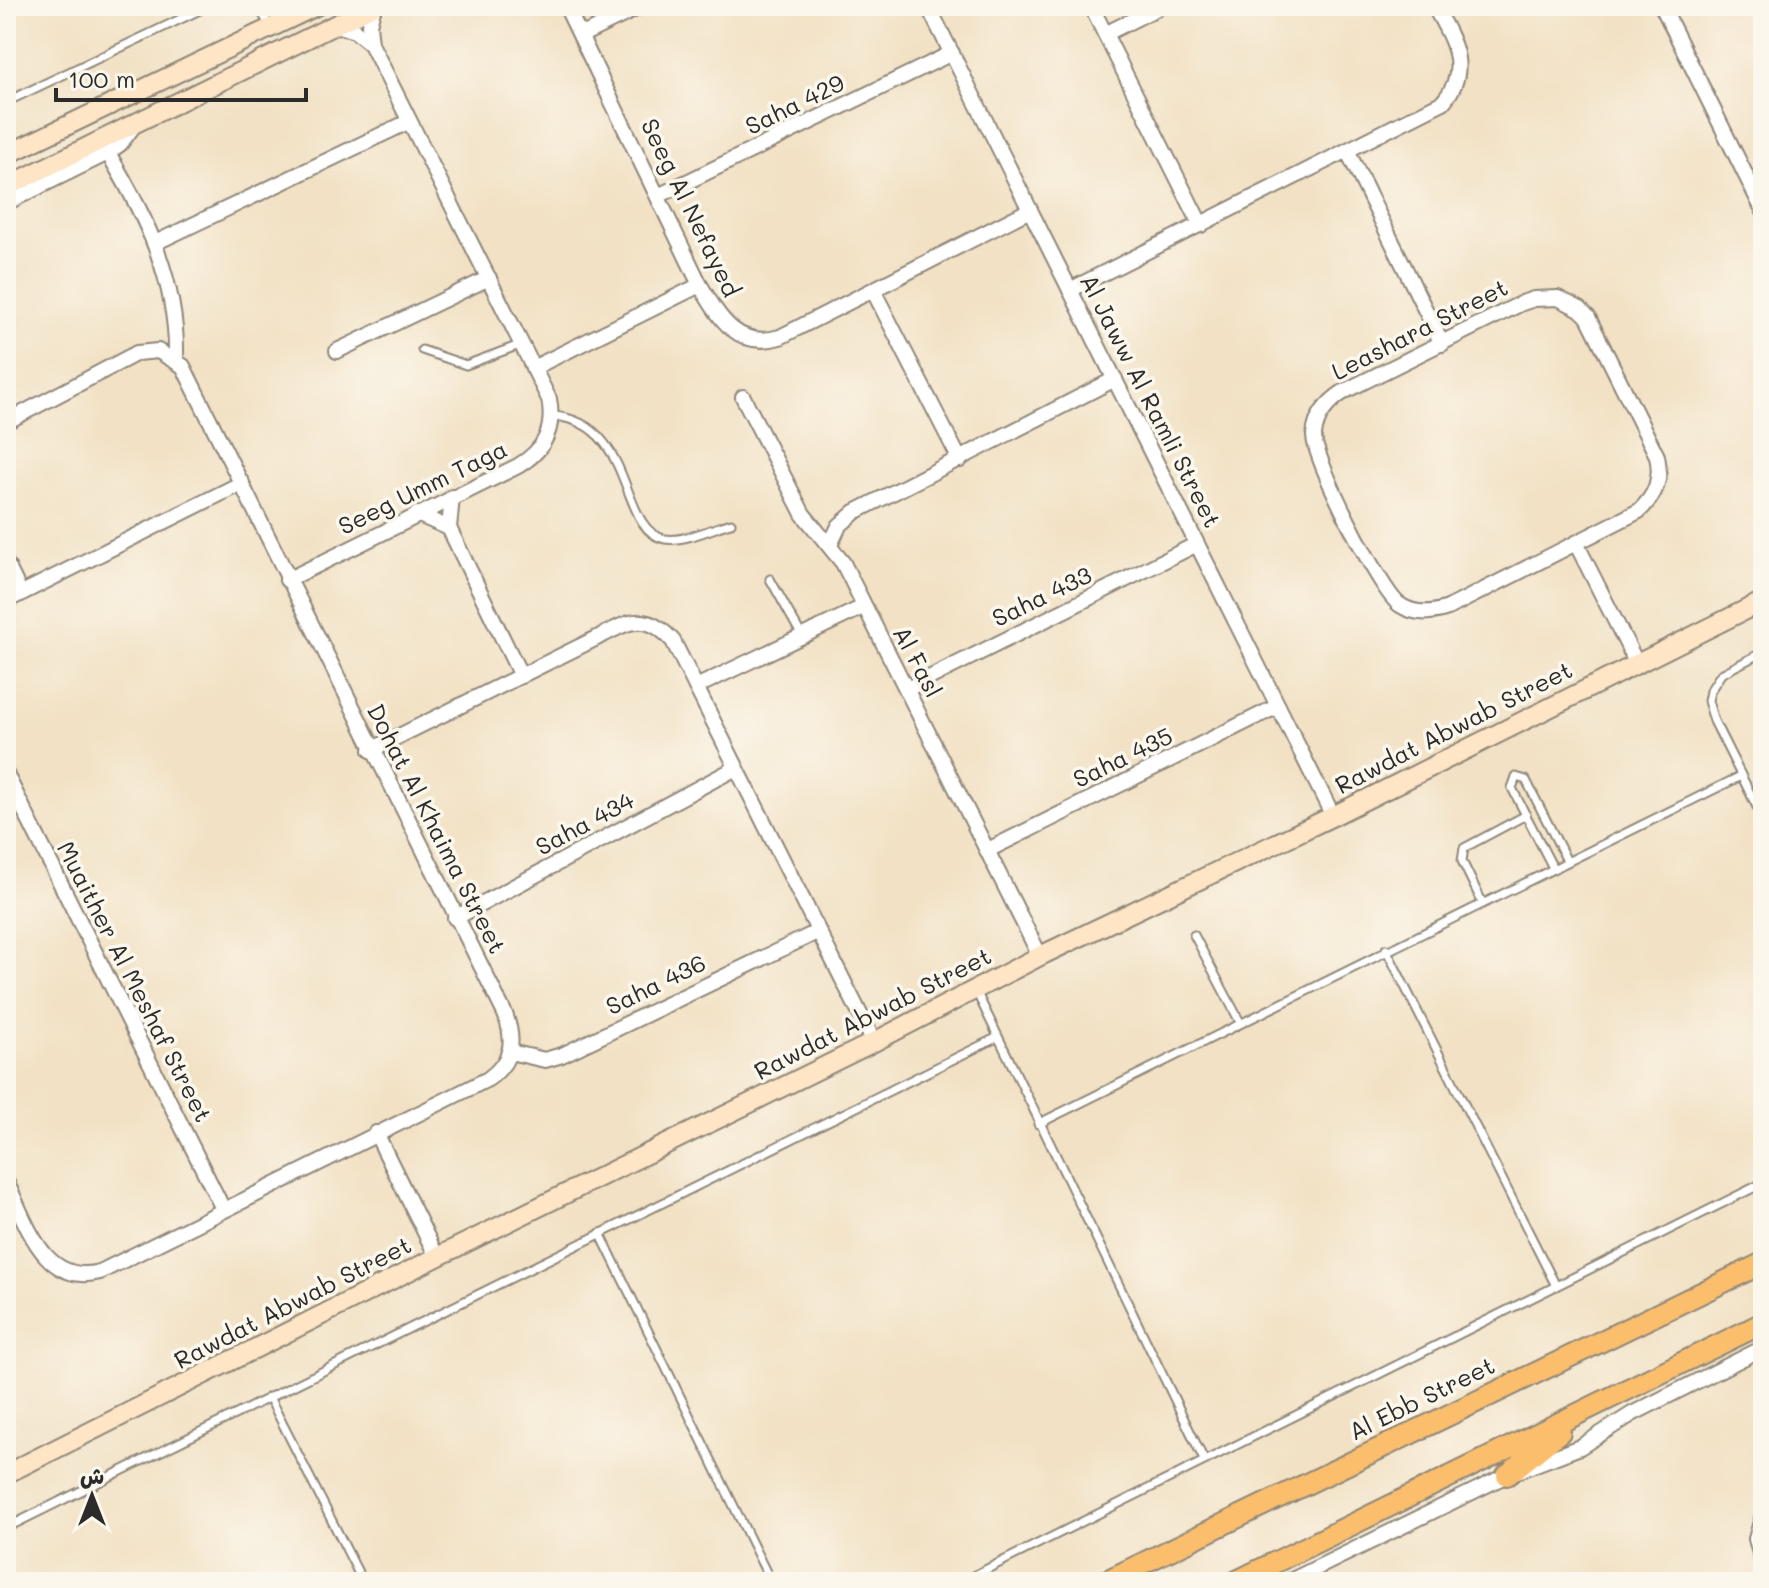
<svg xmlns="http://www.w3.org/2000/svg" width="1769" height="1588" font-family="Mali,'Playpen Sans Arabic',sans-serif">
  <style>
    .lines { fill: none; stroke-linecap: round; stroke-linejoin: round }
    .lane-casing { stroke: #8e8678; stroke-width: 11 }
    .street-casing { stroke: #8e8678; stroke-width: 18 }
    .secondary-casing { stroke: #8e8678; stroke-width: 22 }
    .primary-casing { stroke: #8e8678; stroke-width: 24 }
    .lane { stroke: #fff; stroke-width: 7 }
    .street { stroke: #fff; stroke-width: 14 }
    .secondary { stroke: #fde5c5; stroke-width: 18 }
    .primary { stroke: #fabe6d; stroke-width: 20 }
    .labels { text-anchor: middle; stroke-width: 7; stroke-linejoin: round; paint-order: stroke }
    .street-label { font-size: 24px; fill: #2b2b2b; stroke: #fbf7ec }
  </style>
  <rect width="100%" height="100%" fill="#fbf7ec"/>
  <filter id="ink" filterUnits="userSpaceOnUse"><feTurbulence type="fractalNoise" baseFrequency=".0125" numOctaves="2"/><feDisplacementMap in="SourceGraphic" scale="16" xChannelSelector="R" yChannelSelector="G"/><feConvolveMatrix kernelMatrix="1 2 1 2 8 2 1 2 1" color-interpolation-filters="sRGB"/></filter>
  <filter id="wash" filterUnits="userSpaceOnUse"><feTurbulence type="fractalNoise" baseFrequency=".006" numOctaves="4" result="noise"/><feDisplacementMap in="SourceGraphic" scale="32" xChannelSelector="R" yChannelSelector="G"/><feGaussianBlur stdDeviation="1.8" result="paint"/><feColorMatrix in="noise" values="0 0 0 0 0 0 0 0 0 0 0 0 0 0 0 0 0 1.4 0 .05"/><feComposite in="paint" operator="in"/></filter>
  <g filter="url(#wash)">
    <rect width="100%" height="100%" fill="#f2e1c4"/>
  </g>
  <g filter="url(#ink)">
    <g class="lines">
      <defs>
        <g id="lane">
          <polyline points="258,6 271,28"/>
          <polyline points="6,102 208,6"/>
          <polyline points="422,350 466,365 522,344"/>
          <path d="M552,416C636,421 618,531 665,539C684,542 713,528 731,523"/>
          <polyline points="770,579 802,636"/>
          <polyline points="1763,652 1721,674 1710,691 1708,701 1714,721 1763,819"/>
          <polyline points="1553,868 1512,788 1516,777 1526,780 1567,861"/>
          <polyline points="1482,902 1462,861 1464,848 1526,815"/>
          <polyline points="1194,935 1240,1022"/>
          <polyline points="1386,949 1556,1286"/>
          <polyline points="976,991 1204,1460"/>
          <polyline points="1038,1124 1741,776"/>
          <polyline points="600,1233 771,1582"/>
          <polyline points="269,1397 363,1582"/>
          <polyline points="6,1528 996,1038"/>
          <polyline points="961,1582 1763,1183"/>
        </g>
        <g id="street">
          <path d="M566,6L700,285C719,317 737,350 780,337L1030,210"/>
          <polyline points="928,6 1333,816"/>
          <polyline points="1091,6 1201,225"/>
          <polyline points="1662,6 1763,210"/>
          <polyline points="336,25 355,31 371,44"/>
          <polyline points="1105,34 1161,6"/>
          <polyline points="582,35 642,6"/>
          <polyline points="1348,152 1442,344"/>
          <path d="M108,153C147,218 178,283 176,359"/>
          <polyline points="658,196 952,53"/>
          <polyline points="6,203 108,153 120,144 132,128"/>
          <polyline points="155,243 408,122"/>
          <polyline points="873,290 960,460"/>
          <path d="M1070,290L1443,102C1472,69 1452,39 1434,6"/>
          <path d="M1558,298L1580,309L1588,317L1657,456C1662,479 1656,495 1639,511L1448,608C1431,614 1415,615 1400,605C1381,593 1313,458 1314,435C1316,415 1329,401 1345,391L1522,303L1534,299Z"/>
          <polyline points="337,351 489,278"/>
          <polyline points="533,368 700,285"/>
          <polyline points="743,397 803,514 843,563 1040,956"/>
          <path d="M6,422L137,353L158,351L183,366L505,1014C515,1041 513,1061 488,1079L100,1272C43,1287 26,1221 6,1181"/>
          <polyline points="452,497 449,528 521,676"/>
          <polyline points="417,514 449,528"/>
          <polyline points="1576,543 1637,664"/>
          <polyline points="830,545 839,526 855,512 1115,379"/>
          <polyline points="6,563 21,594"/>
          <path d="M287,580L518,466C545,450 555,429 549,399L371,44L369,25L374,6"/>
          <polyline points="6,601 242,483"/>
          <polyline points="696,687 863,607"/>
          <polyline points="907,689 1197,544"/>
          <path d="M371,750L619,627C642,616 657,623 673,641L874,1042"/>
          <polyline points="6,774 223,1209"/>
          <polyline points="988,850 1278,706"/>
          <polyline points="455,918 736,768"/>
          <polyline points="510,1052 545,1060 562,1055 817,932"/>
          <polyline points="376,1133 437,1257"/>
          <polyline points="1763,1515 1756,1539 1763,1564"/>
          <polyline points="1288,1582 1507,1475 1580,1447 1632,1414 1763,1348"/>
        </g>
        <g id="secondary">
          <polyline points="6,155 316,6"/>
          <polyline points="6,187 373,6"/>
          <polyline points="6,1474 437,1257 874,1042 1040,956 1333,816 1763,601"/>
        </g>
        <g id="primary">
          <polyline points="1507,1475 1560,1432"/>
          <polyline points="1104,1582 1763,1263"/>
          <polyline points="1235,1582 1763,1323"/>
        </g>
      </defs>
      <use href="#lane" class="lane-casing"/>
      <use href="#street" class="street-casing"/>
      <use href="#secondary" class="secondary-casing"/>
      <use href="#primary" class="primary-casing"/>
      <use href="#lane" class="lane"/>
      <use href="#street" class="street"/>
      <use href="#secondary" class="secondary"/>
      <use href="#primary" class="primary"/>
    </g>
  </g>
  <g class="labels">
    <g class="street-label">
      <text transform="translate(795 105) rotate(-26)" y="8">Saha 429</text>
      <text transform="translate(690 208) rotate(64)" y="8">Seeg Al Nefayed</text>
      <text transform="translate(1420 330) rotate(-27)" y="8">Leashara Street</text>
      <text transform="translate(1150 401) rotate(63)" y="8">Al Jaww Al Ramli Street</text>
      <text transform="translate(423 488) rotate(-26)" y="8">Seeg Umm Taga</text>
      <text transform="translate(1042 597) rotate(-26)" y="8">Saha 433</text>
      <text transform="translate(917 662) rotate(62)" y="8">Al Fasl</text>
      <text transform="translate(1454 728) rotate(-27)" y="8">Rawdat Abwab Street</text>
      <text transform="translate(1123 758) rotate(-26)" y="8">Saha 435</text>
      <text transform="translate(585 824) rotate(-28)" y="8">Saha 434</text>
      <text transform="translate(436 829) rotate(63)" y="8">Dohat Al Khaima Street</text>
      <text transform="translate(134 982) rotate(63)" y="8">Muaither Al Meshaf Street</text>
      <text transform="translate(656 985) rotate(-26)" y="8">Saha 436</text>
      <text transform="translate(873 1014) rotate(-27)" y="8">Rawdat Abwab Street</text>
      <text transform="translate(293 1303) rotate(-27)" y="8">Rawdat Abwab Street</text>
      <text transform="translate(1422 1399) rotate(-26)" y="8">Al Ebb Street</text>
    </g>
  </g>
  <rect width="1769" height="1588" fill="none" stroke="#fbf7ec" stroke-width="32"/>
  <g transform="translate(92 1496)" stroke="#fbf7ec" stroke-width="6" paint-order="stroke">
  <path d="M0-6L14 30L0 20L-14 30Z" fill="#2b2b2b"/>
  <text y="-12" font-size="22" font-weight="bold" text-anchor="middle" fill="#2b2b2b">ش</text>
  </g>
  <path d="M56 88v12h250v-12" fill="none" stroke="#2b2b2b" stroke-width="4"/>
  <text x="68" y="88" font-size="24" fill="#2b2b2b" stroke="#fbf7ec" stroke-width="6" paint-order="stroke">100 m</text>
</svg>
